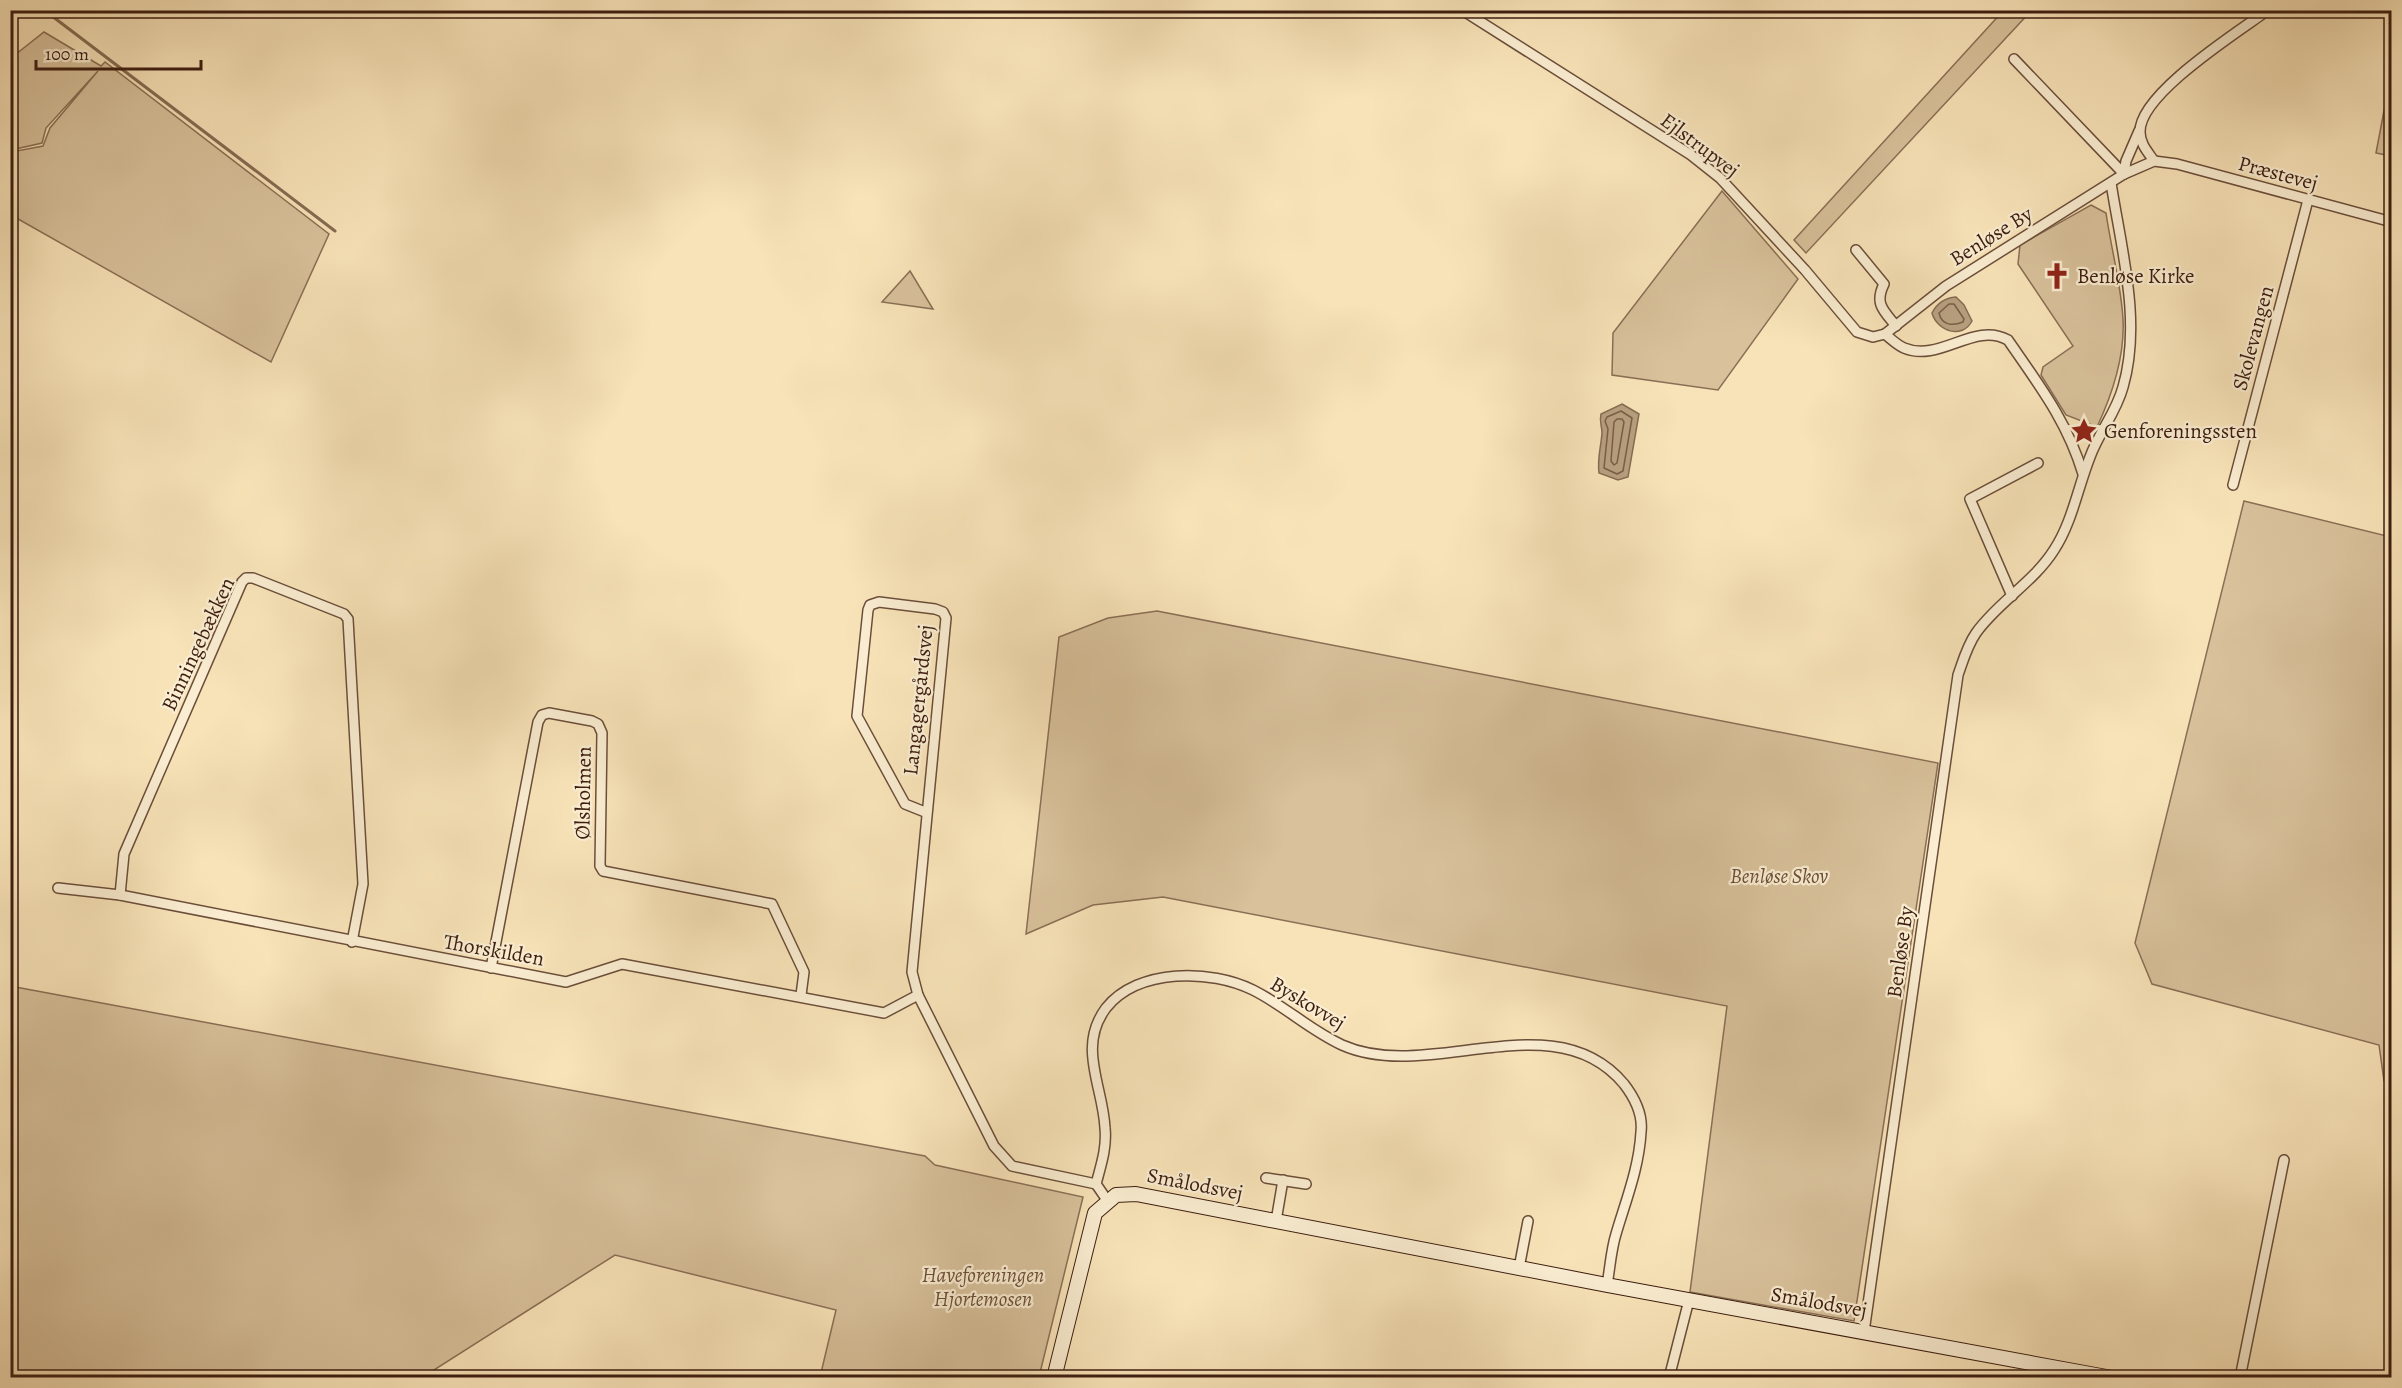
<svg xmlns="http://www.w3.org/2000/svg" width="2402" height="1388" font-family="Alegreya,serif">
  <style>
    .green { fill: #d8c19b; stroke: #8a6f56; stroke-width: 1.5 }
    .water { fill: #b8a07f; stroke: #866c53; stroke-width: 1.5 }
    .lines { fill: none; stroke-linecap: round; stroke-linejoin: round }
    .shore { stroke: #7a5e48; stroke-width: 1.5 }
    .stream { stroke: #866c53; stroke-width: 3 }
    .street-casing { stroke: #6b4e3a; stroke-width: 12 }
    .secondary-casing { stroke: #3c1d10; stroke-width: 16 }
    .street { stroke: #faedd1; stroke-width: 9 }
    .secondary { stroke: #faedd1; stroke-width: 14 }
    .labels { text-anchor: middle; stroke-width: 4.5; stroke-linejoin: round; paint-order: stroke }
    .street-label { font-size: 21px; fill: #3c1d10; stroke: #faedd1 }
    .poi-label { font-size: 21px; fill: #3c1d10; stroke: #faedd1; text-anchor: start }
    .park-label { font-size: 21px; font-style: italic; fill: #6b4e3a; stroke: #faedd1 }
  </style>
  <rect width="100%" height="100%" fill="#f8e3b8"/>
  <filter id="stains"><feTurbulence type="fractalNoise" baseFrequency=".00333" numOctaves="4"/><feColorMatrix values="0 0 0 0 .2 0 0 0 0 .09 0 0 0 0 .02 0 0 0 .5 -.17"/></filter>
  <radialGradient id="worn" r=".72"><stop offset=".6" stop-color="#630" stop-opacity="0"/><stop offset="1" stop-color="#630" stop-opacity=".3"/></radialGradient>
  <g class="green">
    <polygon points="2003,11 2031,11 1806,253 1794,240"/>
    <polygon points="44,32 101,66 105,62 329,234 271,362 11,215 11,152 43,146 50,128 98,71 46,128 42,143 11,150 11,58"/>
    <polygon points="2387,95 2391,96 2391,156 2376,153"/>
    <polygon points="1722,191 1798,279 1718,390 1612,375 1613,333"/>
    <path d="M2091,205L2106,213C2111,248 2121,284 2123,319C2125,356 2112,395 2097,427L2066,415L2041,375L2043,367L2073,346L2018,264L2020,245Z"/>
    <polygon points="910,271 933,309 882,302"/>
    <polygon points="2244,501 2391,537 2391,1083 2384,1081 2379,1045 2152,984 2135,943"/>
    <polygon points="1157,611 1938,763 1854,1321 1690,1292 1727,1006 1163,897 1093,905 1026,934 1059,637 1108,618"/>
    <polygon points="10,986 925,1156 935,1165 1083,1197 1039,1377 820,1377 836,1310 615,1255 423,1377 11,1377"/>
  </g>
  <g class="water">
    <path d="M1956,297L1964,305L1972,321C1962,340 1937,331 1932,313C1937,303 1944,298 1956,297Z"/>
    <path d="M1622,404L1639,414L1628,477L1618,480L1599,473C1597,459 1601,447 1602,433C1602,426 1599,422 1601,414Z"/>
  </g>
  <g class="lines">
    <g class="shore">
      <path d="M1949,304H1954L1964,319L1963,322C1953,326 1942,326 1939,313Z"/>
      <polygon points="1621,411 1632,418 1623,471 1617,474 1604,468 1608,429 1605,421 1607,417"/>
      <polygon points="1617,419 1622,419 1624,422 1617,463 1614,465 1611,461 1614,422"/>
    </g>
    <polyline class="stream" points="44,10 335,231"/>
    <defs>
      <g id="street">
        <polyline points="1462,10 1691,155 1720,178 1805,270 1857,332 1873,337 1885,334"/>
        <polyline points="2014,59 2124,174"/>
        <path d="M2154,161C2148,152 2140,144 2140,132C2139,94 2238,32 2268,10"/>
        <polyline points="2124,174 2126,161 2139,131"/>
        <path d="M1856,250L1884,284C1874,304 1884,311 1896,326"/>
        <path d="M2083,474C2067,421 2039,385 2008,340C1974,321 1940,363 1904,348C1897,345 1891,339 1885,334L1946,286L2124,174L2154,161L2177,164L2392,222"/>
        <polyline points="2233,485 2308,200"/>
        <polyline points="2012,596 1970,499 2038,463"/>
        <polyline points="925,812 905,804 857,716 868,610 870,605 879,602 935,609 943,612 946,618 912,972 918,995 994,1146 1012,1166 1096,1184"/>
        <polyline points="58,888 120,895 566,982 622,964 884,1013 918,995"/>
        <polyline points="120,895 124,854 242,582 246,578 253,578 344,614 348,619 363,884 352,942"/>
        <polyline points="491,968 538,722 542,715 549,713 592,721 598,724 602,733 600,866 603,871 772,904 804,972 801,995"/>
        <polyline points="1266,1178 1306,1184"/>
        <path d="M1107,1200L1096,1184C1101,1165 1107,1148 1105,1128C1103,1086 1077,1047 1106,1008C1138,968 1211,969 1253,990C1285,1006 1308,1029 1342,1045C1429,1084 1554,1000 1624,1084C1634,1097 1643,1115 1641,1132C1639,1168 1626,1200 1616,1234C1611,1250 1610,1268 1607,1285"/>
        <polyline points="1276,1221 1283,1180"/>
        <polyline points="1519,1268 1528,1221"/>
        <path d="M1864,1332L1958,675C1963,661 1967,646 1976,633C1998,602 2033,583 2054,550C2072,523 2078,487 2090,457C2099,432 2116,413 2123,387C2142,322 2121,248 2111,183"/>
        <polyline points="1669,1378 1689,1300"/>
        <polyline points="2240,1378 2284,1160"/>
      </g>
      <polyline id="secondary" points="1054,1378 1095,1213 1116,1195 1136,1194 1607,1285 2112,1378"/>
    </defs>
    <use href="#street" class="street-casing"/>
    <use href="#secondary" class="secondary-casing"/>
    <use href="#street" class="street"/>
    <use href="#secondary" class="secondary"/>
  </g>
  <defs>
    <symbol id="church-bare" viewBox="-9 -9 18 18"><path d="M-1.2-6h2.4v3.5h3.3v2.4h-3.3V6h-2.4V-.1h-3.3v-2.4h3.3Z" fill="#8f2418" stroke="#faedd1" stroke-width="2.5" paint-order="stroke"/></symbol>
    <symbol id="sight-bare" viewBox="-9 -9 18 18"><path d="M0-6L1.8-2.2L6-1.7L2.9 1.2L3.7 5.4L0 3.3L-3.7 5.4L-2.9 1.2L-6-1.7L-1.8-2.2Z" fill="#8f2418" stroke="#faedd1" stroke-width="2.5" paint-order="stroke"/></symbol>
  </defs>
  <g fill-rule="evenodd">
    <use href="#church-bare" x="2038" y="257" width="38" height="38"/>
    <use href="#sight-bare" x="2065" y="412" width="38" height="38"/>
  </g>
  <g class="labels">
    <g class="street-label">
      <text transform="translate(1700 145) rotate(37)" y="7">Ejlstrupvej</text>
      <text transform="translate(2278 173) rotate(15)" y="7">Præstevej</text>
      <text transform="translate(1991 236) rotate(-32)" y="7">Benløse By</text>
      <text transform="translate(2253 338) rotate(-75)" y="7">Skolevangen</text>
      <text transform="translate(198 644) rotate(-65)" y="7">Binningebækken</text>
      <text transform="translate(918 700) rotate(-84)" y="7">Langagergårdsvej</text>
      <text transform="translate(583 793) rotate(-89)" y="7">Ølsholmen</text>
      <text transform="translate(494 950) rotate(10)" y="7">Thorskilden</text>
      <text transform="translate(1900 952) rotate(-82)" y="7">Benløse By</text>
      <text transform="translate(1308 1003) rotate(31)" y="7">Byskovvej</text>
      <text transform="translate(1195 1184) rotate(11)" y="7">Smålodsvej</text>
      <text transform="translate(1819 1302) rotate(10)" y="7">Smålodsvej</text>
    </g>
    <g class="poi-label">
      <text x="2077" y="283">Benløse Kirke</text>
      <text x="2104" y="438">Genforeningssten</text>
    </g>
    <g class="park-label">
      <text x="1779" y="883">Benløse Skov</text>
      <text x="983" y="1282">Haveforeningen<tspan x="983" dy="24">Hjortemosen</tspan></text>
    </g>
  </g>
  <rect width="2402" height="1388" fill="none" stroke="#f8e3b8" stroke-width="36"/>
  <rect x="12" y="12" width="2378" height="1364" fill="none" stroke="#3c1d10" stroke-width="3"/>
  <rect x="18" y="18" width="2366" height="1352" fill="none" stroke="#3c1d10" stroke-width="1.5"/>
  <path d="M36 60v9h165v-9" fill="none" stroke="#3c1d10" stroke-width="3"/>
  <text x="45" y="60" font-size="18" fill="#3c1d10" stroke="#faedd1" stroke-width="4.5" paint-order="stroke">100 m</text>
  <rect width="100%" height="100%" filter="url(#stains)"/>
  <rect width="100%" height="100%" fill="url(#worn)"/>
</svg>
